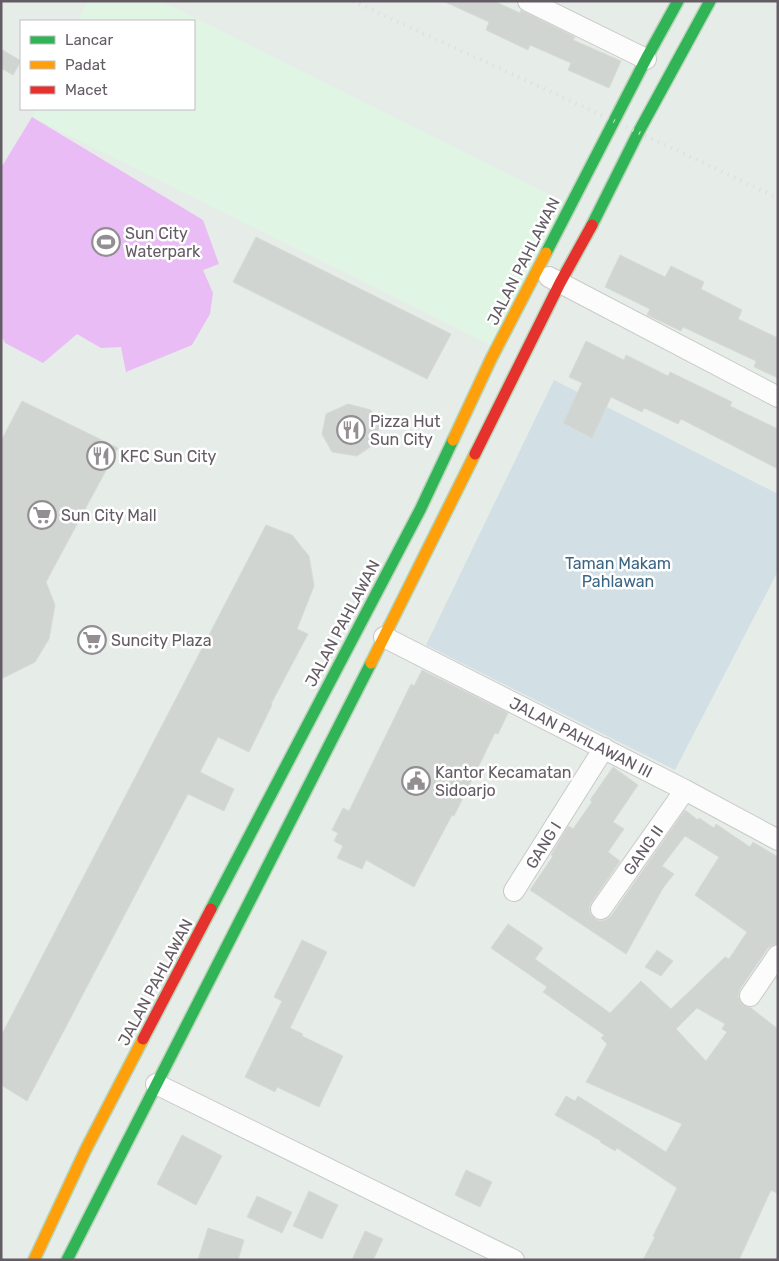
<svg xmlns="http://www.w3.org/2000/svg" width="779" height="1261" font-family="Rubik,sans-serif">
  <style>
    .commercial { fill: #e0f5e3 }
    .green { fill: #d2e0e5 }
    .water { fill: #eabcf5 }
    .building { fill: #d1d5d2; stroke: #d6dbd6; fill-rule: evenodd }
    .lines { fill: none; stroke-linecap: round; stroke-linejoin: round }
    .street-casing { stroke: #c9c9c9; stroke-width: 22 }
    .fast-casing { stroke: #b6d3b8; stroke-width: 14 }
    .slow-casing { stroke: #b6d3b8; stroke-width: 14 }
    .jam-casing { stroke: #b6d3b8; stroke-width: 14 }
    .street { stroke: #fbfcfb; stroke-width: 20 }
    .fast { stroke: #30b455; stroke-width: 11 }
    .slow { stroke: #ff9f0a; stroke-width: 11 }
    .jam { stroke: #e5322d; stroke-width: 11 }
    .rail { stroke: #ddd; stroke-width: 4; stroke-dasharray: 1 6; stroke-linecap: butt }
    .labels { text-anchor: middle; stroke-width: 5; stroke-linejoin: round; paint-order: stroke }
    .poi-label { font-size: 16px; fill: #645c64; stroke: #fff; text-anchor: start }
    .street-label { font-size: 16px; fill: #645c64; stroke: #fff }
    .park-label { font-size: 16px; fill: #3a6585; stroke: #fff }
  </style>
  <rect width="100%" height="100%" fill="#e6ece7"/>
  <polygon class="commercial" points="88,1 161,1 566,203 494,347 32,117 36,109 194,109 194,21 78,21"/>
  <polygon class="green" points="554,380 778,494 778,571 675,770 426,645"/>
  <polygon class="water" points="32,117 203,220 219,264 203,270 213,293 210,314 192,345 126,372 121,347 101,348 77,334 43,363 5,343 1,335 1,168"/>
  <g class="building">
    <polygon points="443,1 494,1 520,13 521,10 575,37 573,40 621,61 609,88 568,70 571,63 530,45 528,50 486,30 489,22"/>
    <polygon points="1,49 21,61 13,75 1,68"/>
    <polygon points="256,237 451,334 427,379 233,282"/>
    <polygon points="620,255 665,277 671,266 704,282 701,289 742,310 738,319 778,338 778,378 754,367 756,361 683,327 681,331 647,315 650,309 605,287"/>
    <polygon points="586,341 624,360 626,355 668,376 670,372 732,402 730,406 778,429 778,469 681,419 678,424 644,408 642,412 611,397 592,438 563,423 582,383 569,377"/>
    <polygon points="22,401 118,448 46,582 55,605 49,639 35,662 1,679 1,441"/>
    <polygon points="348,404 371,410 380,425 373,445 357,456 332,452 322,434 326,414"/>
    <polygon points="266,525 292,535 309,556 314,586 297,629 308,634 271,704 272,705 249,752 218,737 200,772 234,789 224,811 188,794 27,1101 1,1085 1,1036"/>
    <polygon points="422,670 508,713 498,734 495,733 454,816 452,815 414,887 366,860 362,869 337,858 343,846 334,841 338,833 332,830 343,808 349,811 411,684 414,686"/>
    <path d="M613,767L638,785L613,822L624,829L608,852L620,861L591,903L589,908L590,914L595,919L600,921L606,920L611,916L685,810L698,820L699,818L714,828L716,824L750,847L753,842L778,857V943L772,945L768,948L740,989L738,996L740,1002L743,1005L751,1008L778,1029V1194L771,1190L739,1260H643L655,1237L653,1236L677,1188L617,1148L615,1151L600,1142L601,1141L555,1115L566,1096L575,1101L578,1096L666,1152L682,1124L586,1082L607,1044L601,1038L604,1035L543,992L547,987L491,948L508,924L543,948L535,959L610,1013L641,981L671,1009L725,957L729,959L747,932L695,895L719,857L685,836L662,866L674,874L663,888L626,954L530,890L553,856L551,855L567,828L569,826L573,829L592,802L590,800ZM697,1008L725,1024L722,1029L727,1032L706,1061L676,1029Z"/>
    <polygon points="302,940 327,952 290,1028 303,1034 302,1036 343,1056 319,1107 277,1087 275,1092 245,1077 282,1001 274,997"/>
    <polygon points="657,950 673,961 661,976 645,967"/>
    <polygon points="182,1135 222,1156 196,1205 157,1184"/>
    <polygon points="466,1170 492,1182 480,1207 455,1195"/>
    <polygon points="309,1191 338,1205 322,1239 293,1226"/>
    <polygon points="257,1196 292,1212 282,1233 247,1217"/>
    <polygon points="208,1228 244,1240 238,1260 198,1260"/>
    <polygon points="365,1231 383,1239 373,1260 352,1260"/>
  </g>
  <g class="lines">
    <defs>
      <g id="street">
        <polyline points="528,1 646,59"/>
        <polyline points="549,277 778,397"/>
        <polyline points="384,637 685,790 778,840"/>
        <polyline points="514,891 604,748"/>
        <polyline points="601,909 685,790"/>
        <polyline points="750,996 778,955"/>
        <polyline points="156,1084 514,1260"/>
      </g>
      <g id="fast">
        <polyline points="592,225 638,133 710,1"/>
        <polyline points="546,253 646,59 678,1"/>
        <polyline points="211,909 420,510 453,440"/>
        <polyline points="67,1260 371,663"/>
      </g>
      <g id="slow">
        <polyline points="453,440 491,359 546,253"/>
        <polyline points="371,663 475,454"/>
        <polyline points="34,1260 86,1149 143,1039"/>
      </g>
      <g id="jam">
        <polyline points="475,454 560,283 592,225"/>
        <polyline points="143,1039 211,909"/>
      </g>
    </defs>
    <use href="#street" class="street-casing"/>
    <use href="#fast" class="fast-casing"/>
    <use href="#slow" class="slow-casing"/>
    <use href="#jam" class="jam-casing"/>
    <use href="#street" class="street"/>
    <use href="#fast" class="fast"/>
    <use href="#slow" class="slow"/>
    <use href="#jam" class="jam"/>
    <polyline class="rail" points="353,1 614,121 778,198"/>
  </g>
  <defs>
    <symbol id="stadium-ring" viewBox="-11 -11 22 22"><circle r="9.5" fill="#fff" stroke="#928e92" stroke-width="1.5"/><path d="M0-5a6.5 5 0 1 0 0 10a6.5 5 0 1 0 0-10ZM-3.5-1.8h7v3.6h-7Z" fill="#928e92"/></symbol>
    <symbol id="restaurant-ring" viewBox="-11 -11 22 22"><circle r="9.5" fill="#fff" stroke="#928e92" stroke-width="1.5"/><path d="M-5-6h1v4h1v-4h1v4h1v-4h1v5L-1.5 .5V6h-2V.5L-5-1ZM5-6V6H3V1.5H1.5Q1.5-4 5-6Z" fill="#928e92"/></symbol>
    <symbol id="supermarket-ring" viewBox="-11 -11 22 22"><circle r="9.5" fill="#fff" stroke="#928e92" stroke-width="1.5"/><path d="M-6-5.5h2.5l.6 2H6L4.5 2H-2.5L-4.4-4H-6ZM-1.5 3.2a1.3 1.3 0 1 0 .1 0ZM3 3.2a1.3 1.3 0 1 0 .1 0Z" fill="#928e92"/></symbol>
    <symbol id="civic-ring" viewBox="-11 -11 22 22"><circle r="9.5" fill="#fff" stroke="#928e92" stroke-width="1.5"/><path d="M-.6-6.5H3V-4.5H.6V-3L4-1V1h2V6H-6V1h2V-1L-.6-3ZM-1.2 2.5V6h2.4V2.5Z" fill="#928e92"/></symbol>
  </defs>
  <g fill-rule="evenodd">
    <use href="#stadium-ring" x="90" y="226" width="32" height="32"/>
    <use href="#restaurant-ring" x="335" y="414" width="32" height="32"/>
    <use href="#restaurant-ring" x="85" y="440" width="32" height="32"/>
    <use href="#supermarket-ring" x="26" y="499" width="32" height="32"/>
    <use href="#supermarket-ring" x="76" y="624" width="32" height="32"/>
    <use href="#civic-ring" x="400" y="765" width="32" height="32"/>
  </g>
  <g class="labels">
    <g class="poi-label">
      <text x="125" y="239">Sun City<tspan x="125" dy="18">Waterpark</tspan></text>
      <text x="370" y="427">Pizza Hut<tspan x="370" dy="18">Sun City</tspan></text>
      <text x="120" y="462">KFC Sun City</text>
      <text x="61" y="521">Sun City Mall</text>
      <text x="111" y="646">Suncity Plaza</text>
      <text x="435" y="778">Kantor Kecamatan<tspan x="435" dy="18">Sidoarjo</tspan></text>
    </g>
    <g class="street-label">
      <text transform="translate(523 261) rotate(-63)" y="6">JALAN PAHLAWAN</text>
      <text transform="translate(342 623) rotate(-62)" y="6">JALAN PAHLAWAN</text>
      <text transform="translate(581 737) rotate(27)" y="6">JALAN PAHLAWAN III</text>
      <text transform="translate(543 845) rotate(-58)" y="6">GANG I</text>
      <text transform="translate(643 850) rotate(-55)" y="6">GANG II</text>
      <text transform="translate(155 982) rotate(-62)" y="6">JALAN PAHLAWAN</text>
    </g>
    <g class="park-label">
      <text x="618" y="569">Taman Makam<tspan x="618" dy="18">Pahlawan</tspan></text>
    </g>
  </g>
  <rect width="779" height="1261" fill="none" stroke="#645c64" stroke-width="5"/>
  <rect x="20" y="20" width="175" height="90" fill="#ffffff" stroke="#c1bec1"/>
  <rect x="30" y="36" width="25" height="8" fill="#30b455" stroke="#c1bec1"/>
  <text x="65" y="45" font-size="15" fill="#645c64">Lancar</text>
  <rect x="30" y="61" width="25" height="8" fill="#ff9f0a" stroke="#c1bec1"/>
  <text x="65" y="70" font-size="15" fill="#645c64">Padat</text>
  <rect x="30" y="86" width="25" height="8" fill="#e5322d" stroke="#c1bec1"/>
  <text x="65" y="95" font-size="15" fill="#645c64">Macet</text>
</svg>
